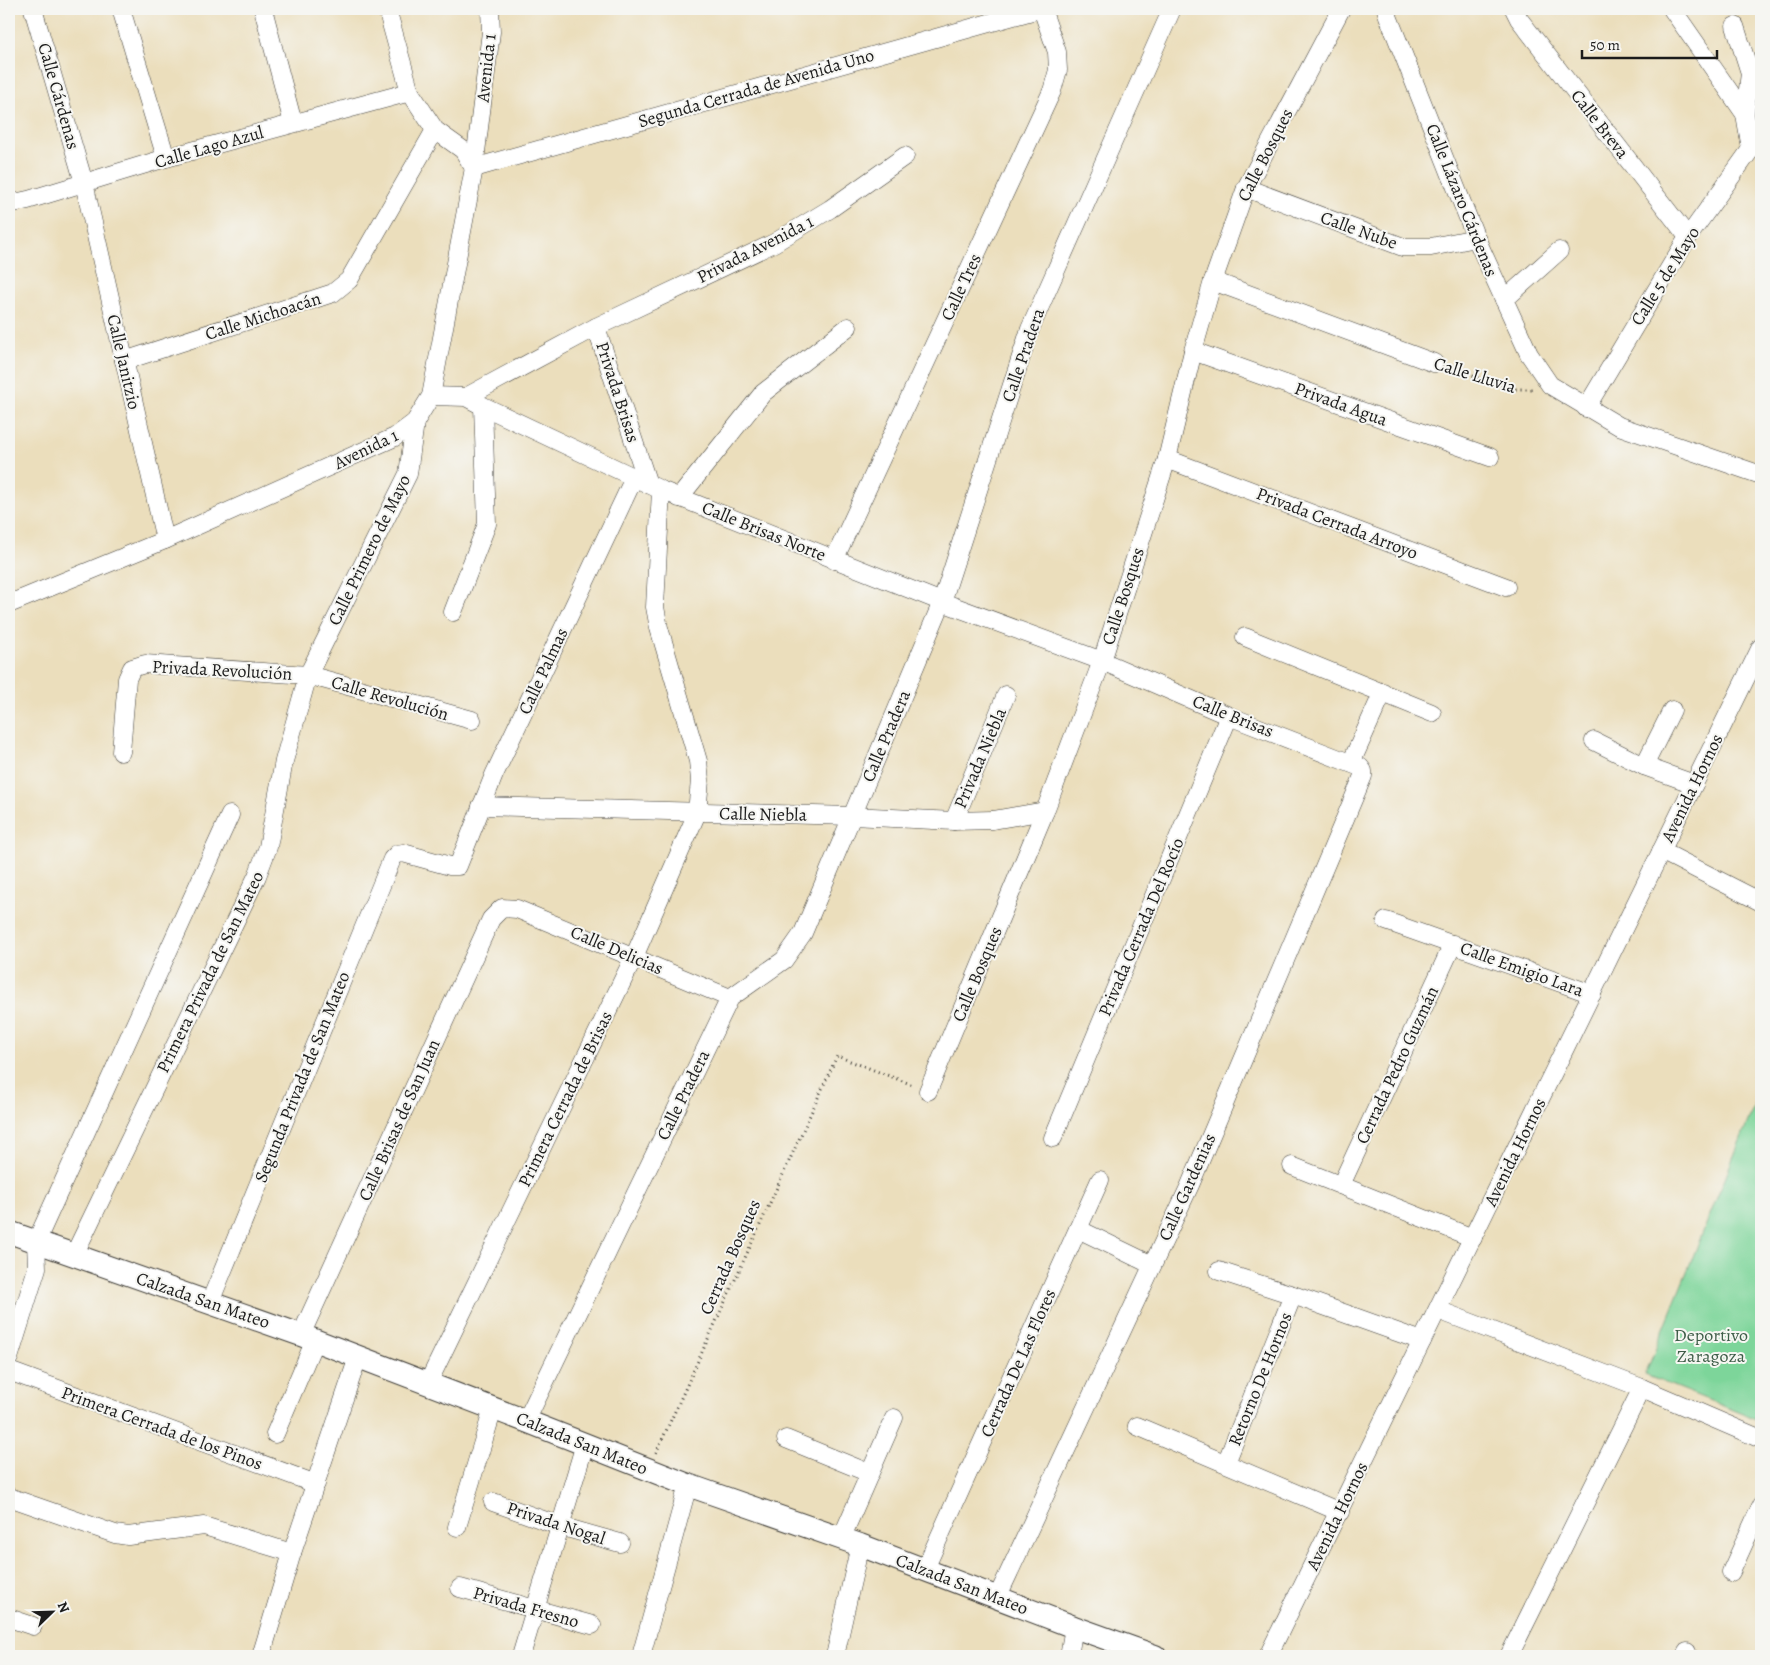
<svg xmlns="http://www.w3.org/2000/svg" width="1770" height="1665" font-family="Alegreya,serif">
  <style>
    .green { fill: #7dd59a; stroke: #4c785b }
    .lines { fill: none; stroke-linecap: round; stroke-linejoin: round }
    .minor-casing { stroke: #3b3934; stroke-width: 19 }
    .major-casing { stroke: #3b3934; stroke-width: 24 }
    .path { stroke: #3b3934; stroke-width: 3; stroke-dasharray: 1 4; stroke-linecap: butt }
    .minor { stroke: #fff; stroke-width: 18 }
    .major { stroke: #fff; stroke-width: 22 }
    .labels { text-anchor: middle; stroke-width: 4; stroke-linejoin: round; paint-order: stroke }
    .street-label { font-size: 18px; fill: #1c1c1c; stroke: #f6f6f2 }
    .park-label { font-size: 18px; fill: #3e5d48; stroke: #f6f6f2 }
  </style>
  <rect width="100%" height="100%" fill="#f6f6f2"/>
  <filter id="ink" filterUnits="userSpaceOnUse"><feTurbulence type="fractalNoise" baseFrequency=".02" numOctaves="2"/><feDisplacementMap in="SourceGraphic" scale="10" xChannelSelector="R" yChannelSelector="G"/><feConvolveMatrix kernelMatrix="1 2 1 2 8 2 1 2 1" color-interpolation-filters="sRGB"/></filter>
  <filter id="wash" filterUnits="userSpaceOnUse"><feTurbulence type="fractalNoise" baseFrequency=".0096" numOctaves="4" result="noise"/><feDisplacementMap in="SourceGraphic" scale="20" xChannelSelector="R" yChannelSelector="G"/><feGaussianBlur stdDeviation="1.12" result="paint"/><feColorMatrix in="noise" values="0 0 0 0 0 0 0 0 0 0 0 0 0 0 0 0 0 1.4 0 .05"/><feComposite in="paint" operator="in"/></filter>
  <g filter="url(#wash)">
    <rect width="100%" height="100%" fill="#ebdebc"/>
    <polygon class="green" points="1761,1089 1761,1421 1645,1375"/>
  </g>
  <g filter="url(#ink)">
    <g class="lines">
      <defs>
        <g id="minor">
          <polyline points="33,9 84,183 165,540"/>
          <polyline points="121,9 166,158"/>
          <polyline points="263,9 293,123"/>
          <polyline points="387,9 410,92 435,130 463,150 474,168 1039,9"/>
          <polyline points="1386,9 1388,16 1476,238 1529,354 1550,385 1619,426 1761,475"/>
          <polyline points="1514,9 1519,19 1688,237"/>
          <polyline points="1672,9 1745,114 1751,149"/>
          <polyline points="1735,26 1750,73 1745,114"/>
          <polyline points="1246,188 1403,247 1431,247 1476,238"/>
          <polyline points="9,204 28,200 166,158 410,92"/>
          <polyline points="1213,281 1434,363"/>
          <polyline points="1504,300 1559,251"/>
          <polyline points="596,327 648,484"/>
          <polyline points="1193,351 1490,457"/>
          <polyline points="124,361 333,293 349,280 435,130"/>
          <polyline points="431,396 466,397 483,406 661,490 942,602 1102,661 1229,716 1360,767 1363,771 1363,776 1190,1185 997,1598"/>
          <polyline points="466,397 596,327 774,243 830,209 905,156"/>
          <polyline points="1586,408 1688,237 1751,149"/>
          <polyline points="1167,459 1506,587"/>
          <polyline points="679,498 763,393 848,327"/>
          <polyline points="834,560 1052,91 1058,70 1057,52 1042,9"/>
          <polyline points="9,604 165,540 395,437 415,422 431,396 474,168 491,32 490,9"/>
          <polyline points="453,612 487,524 483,406"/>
          <polyline points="1245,637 1432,713"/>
          <polyline points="1594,741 1644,766 1694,784"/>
          <polyline points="121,752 127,679 132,668 145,664 308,675 472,720"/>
          <polyline points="1351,763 1383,692"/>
          <polyline points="1644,766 1672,710"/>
          <polyline points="481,806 852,816 954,821 993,820 1045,811"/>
          <polyline points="954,821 1006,695"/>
          <polyline points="1661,851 1761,902"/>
          <polyline points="1386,921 1592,994"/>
          <polyline points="928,1091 1045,811 1102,661 1167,459 1193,351 1213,281 1246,188 1341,9"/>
          <polyline points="1053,1138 1229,716"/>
          <polyline points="1292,1166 1473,1238"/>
          <polyline points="1341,1185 1453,944"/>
          <polyline points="1078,1229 1152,1265"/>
          <polyline points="74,1255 257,876 268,847 284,761 308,675 408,474 415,422"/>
          <polyline points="1219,1271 1293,1295 1422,1341"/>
          <polyline points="210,1302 392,859 397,854 403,853 450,866 458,866 494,775 634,478"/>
          <polyline points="1438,1310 1642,1388 1761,1439"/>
          <polyline points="301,1335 491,919 502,908 517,909 730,998"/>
          <polyline points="9,1358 37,1268 36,1242 230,815"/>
          <polyline points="9,1371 316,1484"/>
          <polyline points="428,1383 634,957 697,813 700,780 698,761 659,628 655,607 661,490"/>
          <polyline points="526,1421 730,998 784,960 803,933 942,602 1030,329 1172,9"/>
          <polyline points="1137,1426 1340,1512"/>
          <polyline points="275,1434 315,1340"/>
          <polyline points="786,1439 869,1473"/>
          <polyline points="1226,1463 1293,1295"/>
          <polyline points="9,1497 115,1534 128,1536 204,1526 292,1553"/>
          <polyline points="493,1502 560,1526 620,1543"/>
          <polyline points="457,1527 493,1409"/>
          <polyline points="841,1539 894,1418"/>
          <polyline points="924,1571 1100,1180"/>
          <polyline points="1731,1572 1761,1506"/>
          <polyline points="460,1588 592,1625"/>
          <polyline points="9,1618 33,1626"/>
          <polyline points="261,1656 292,1553 358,1357"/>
          <polyline points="521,1656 585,1444"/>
          <polyline points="641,1656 688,1485"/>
          <polyline points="835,1656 860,1545"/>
          <polyline points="1069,1656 1074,1627"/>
          <polyline points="1268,1656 1761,647"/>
          <polyline points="1509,1656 1642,1388"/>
          <polyline points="1685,1656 1687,1652"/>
        </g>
        <polyline id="major" points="9,1232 301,1335 526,1421 688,1485 860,1545 1074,1627 1155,1656"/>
      </defs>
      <use href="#minor" class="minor-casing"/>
      <use href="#major" class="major-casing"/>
      <g class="path">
        <polyline points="1449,368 1511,389 1532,389"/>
        <polyline points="656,1453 837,1056 913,1085"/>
      </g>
      <use href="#minor" class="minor"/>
      <use href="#major" class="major"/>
    </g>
  </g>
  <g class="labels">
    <g class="street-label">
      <text transform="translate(486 68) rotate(-84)" y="6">Avenida 1</text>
      <text transform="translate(756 88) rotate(-16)" y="6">Segunda Cerrada de Avenida Uno</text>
      <text transform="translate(59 96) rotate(74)" y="6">Calle Cárdenas</text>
      <text transform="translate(1600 124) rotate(52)" y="6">Calle Breva</text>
      <text transform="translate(209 147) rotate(-16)" y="6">Calle Lago Azul</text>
      <text transform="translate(1265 155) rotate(-63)" y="6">Calle Bosques</text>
      <text transform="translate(1462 200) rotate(68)" y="6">Calle Lázaro Cárdenas</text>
      <text transform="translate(1359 230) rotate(20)" y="6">Calle Nube</text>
      <text transform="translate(755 249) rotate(-27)" y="6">Privada Avenida 1</text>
      <text transform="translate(1665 276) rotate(-58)" y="6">Calle 5 de Mayo</text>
      <text transform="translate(961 287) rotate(-65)" y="6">Calle Tres</text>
      <text transform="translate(263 316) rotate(-18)" y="6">Calle Michoacán</text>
      <text transform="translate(1023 355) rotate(-71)" y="6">Calle Pradera</text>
      <text transform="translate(124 362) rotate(77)" y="6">Calle Janitzio</text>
      <text transform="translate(1475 375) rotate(17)" y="6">Calle Lluvia</text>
      <text transform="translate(618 392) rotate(72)" y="6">Privada Brisas</text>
      <text transform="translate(1341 404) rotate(20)" y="6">Privada Agua</text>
      <text transform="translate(366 449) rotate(-26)" y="6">Avenida 1</text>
      <text transform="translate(1337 523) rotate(21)" y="6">Privada Cerrada Arroyo</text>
      <text transform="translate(764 531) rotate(22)" y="6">Calle Brisas Norte</text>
      <text transform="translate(369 550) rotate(-64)" y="6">Calle Primero de Mayo</text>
      <text transform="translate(1123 596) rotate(-72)" y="6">Calle Bosques</text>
      <text transform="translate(222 670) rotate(3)" y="6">Privada Revolución</text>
      <text transform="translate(543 671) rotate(-65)" y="6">Calle Palmas</text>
      <text transform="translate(390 698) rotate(16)" y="6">Calle Revolución</text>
      <text transform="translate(1233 716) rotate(22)" y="6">Calle Brisas</text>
      <text transform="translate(886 736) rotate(-67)" y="6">Calle Pradera</text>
      <text transform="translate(980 758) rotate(-67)" y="6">Privada Niebla</text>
      <text transform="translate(1692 788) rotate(-64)" y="6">Avenida Hornos</text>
      <text transform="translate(763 814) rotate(1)" y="6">Calle Niebla</text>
      <text transform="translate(1141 927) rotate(-67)" y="6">Privada Cerrada Del Rocío</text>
      <text transform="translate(617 950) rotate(23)" y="6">Calle Delicias</text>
      <text transform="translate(1522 969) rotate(20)" y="6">Calle Emigio Lara</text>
      <text transform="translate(210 972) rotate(-64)" y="6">Primera Privada de San Mateo</text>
      <text transform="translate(977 974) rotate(-67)" y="6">Calle Bosques</text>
      <text transform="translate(1397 1065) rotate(-65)" y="6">Cerrada Pedro Guzmán</text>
      <text transform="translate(302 1077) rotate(-68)" y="6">Segunda Privada de San Mateo</text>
      <text transform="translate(683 1095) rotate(-64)" y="6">Calle Pradera</text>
      <text transform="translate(565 1099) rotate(-64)" y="6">Primera Cerrada de Brisas</text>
      <text transform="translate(399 1120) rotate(-66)" y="6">Calle Brisas de San Juan</text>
      <text transform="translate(1515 1152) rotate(-64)" y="6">Avenida Hornos</text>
      <text transform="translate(1187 1187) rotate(-66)" y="6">Calle Gardenias</text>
      <text transform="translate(730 1257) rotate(-66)" y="6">Cerrada Bosques</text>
      <text transform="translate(203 1300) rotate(19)" y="6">Calzada San Mateo</text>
      <text transform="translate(1018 1363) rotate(-66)" y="6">Cerrada De Las Flores</text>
      <text transform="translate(1260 1379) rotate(-68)" y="6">Retorno De Hornos</text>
      <text transform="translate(162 1428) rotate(20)" y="6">Primera Cerrada de los Pinos</text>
      <text transform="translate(582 1443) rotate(22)" y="6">Calzada San Mateo</text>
      <text transform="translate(1337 1516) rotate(-64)" y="6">Avenida Hornos</text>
      <text transform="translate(556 1523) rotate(18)" y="6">Privada Nogal</text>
      <text transform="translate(962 1584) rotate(21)" y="6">Calzada San Mateo</text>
      <text transform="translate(526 1607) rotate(16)" y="6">Privada Fresno</text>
    </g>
    <g class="park-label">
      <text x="1711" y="1341">Deportivo<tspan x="1711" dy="21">Zaragoza</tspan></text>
    </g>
  </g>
  <rect width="1770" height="1665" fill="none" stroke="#f6f6f2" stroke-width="30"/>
  <g transform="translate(52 1612) rotate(67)" stroke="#f6f6f2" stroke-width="4" paint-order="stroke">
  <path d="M0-4L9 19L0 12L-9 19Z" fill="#1c1c1c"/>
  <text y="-8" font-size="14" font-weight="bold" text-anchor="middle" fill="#1c1c1c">N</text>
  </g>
  <path d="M1582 50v8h135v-8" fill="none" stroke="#1c1c1c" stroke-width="2.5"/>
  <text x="1590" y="50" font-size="15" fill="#1c1c1c" stroke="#f6f6f2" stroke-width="4" paint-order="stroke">50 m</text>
</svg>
